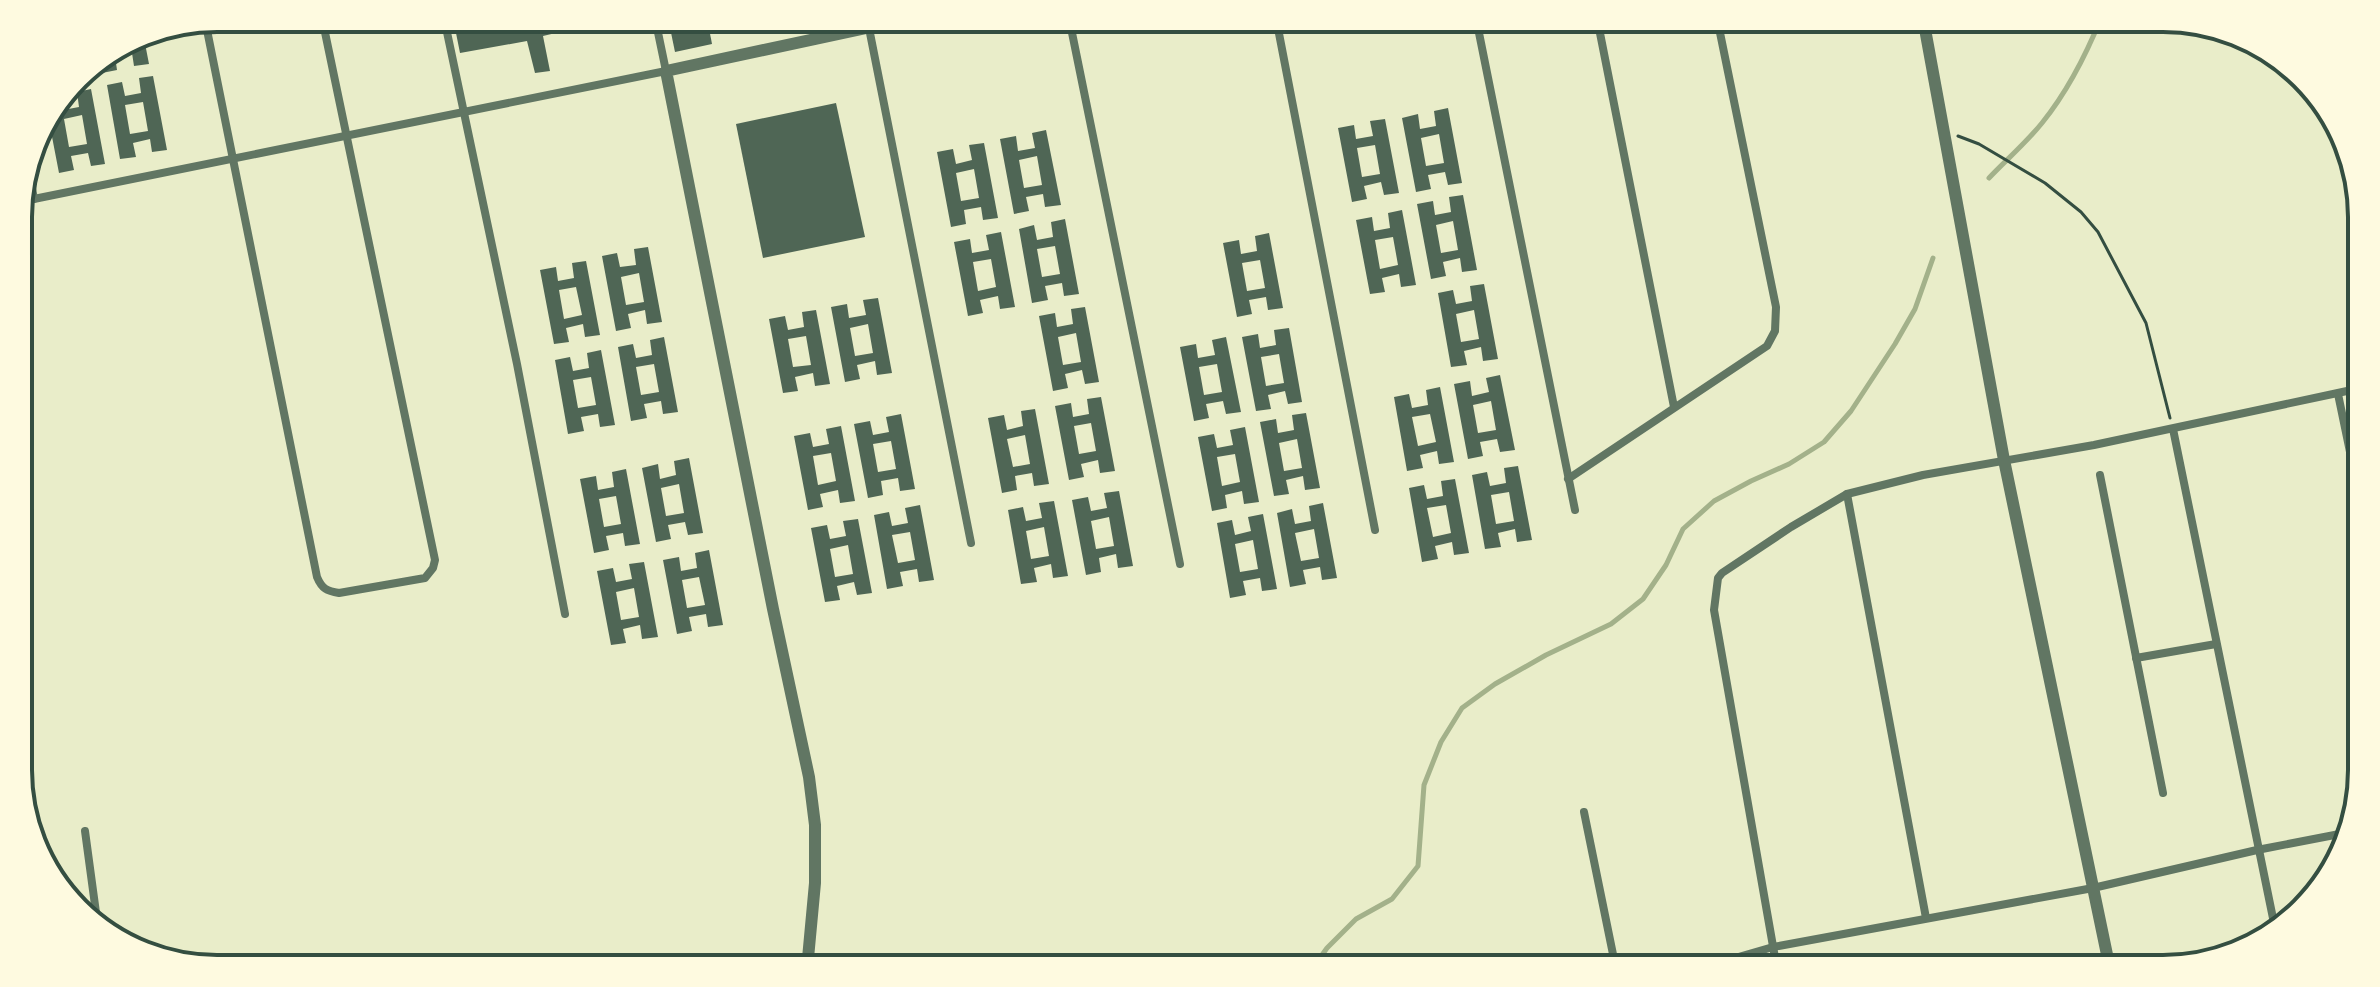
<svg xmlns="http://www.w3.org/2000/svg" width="2380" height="987" font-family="Helvetica,sans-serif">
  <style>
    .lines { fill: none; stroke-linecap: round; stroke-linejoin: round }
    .stream { stroke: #a3b18a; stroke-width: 5 }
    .building { fill: #4f6655; fill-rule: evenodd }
    .path { stroke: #344e41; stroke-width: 3 }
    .minor { stroke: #617663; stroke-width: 8 }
    .tertiary { stroke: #617663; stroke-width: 12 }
    .rim { fill: none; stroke: #344e41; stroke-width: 4 }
  </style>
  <rect width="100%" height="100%" fill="#e9edc9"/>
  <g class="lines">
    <g class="stream">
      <polyline points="2226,30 2241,34"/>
      <path d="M1989,178C2006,160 2026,143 2042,123C2067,92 2086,55 2101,18"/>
      <polyline points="1312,969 1327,948 1356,919 1392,899 1418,866 1424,785 1441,742 1462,708 1495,684 1546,655 1611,624 1643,599 1666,565 1683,529 1714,501 1751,481 1789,464 1824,442 1851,411 1895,344 1915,309 1933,258"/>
    </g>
  </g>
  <g class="building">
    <polygon points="453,18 615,18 615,19 543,36 550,71 535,73 527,41 460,53"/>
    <polygon points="668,18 707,18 712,44 675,52"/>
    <polygon points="802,18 841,18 841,22 804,29"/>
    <polygon points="143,33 149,64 134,66 132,53 115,56 117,70 102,73 100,59 121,45 130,44 130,40"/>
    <path d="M153,76L167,150L152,152L150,139L133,143L136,157L120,159L107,85L122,82L125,96L141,93L139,78ZM143,102L148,131L130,134L125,105Z"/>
    <path d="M91,89L105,164L91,166L88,153L71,156L74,170L59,173L48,116L61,99L63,110L79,107L77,92ZM82,115L87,144L69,147L64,119Z"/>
    <polygon points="836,103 865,237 763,258 736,124"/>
    <path d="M1448,108L1462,183L1448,185L1445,172L1428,175L1431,189L1416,192L1402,118L1418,114L1420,129L1436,126L1434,111ZM1439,134L1444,163L1426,166L1421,138Z"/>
    <path d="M1385,119L1399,193L1384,195L1381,182L1364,186L1367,199L1352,202L1338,128L1354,125L1356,139L1373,136L1370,121ZM1375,145L1380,174L1362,177L1357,148Z"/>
    <path d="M1046,130L1061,205L1045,207L1043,194L1026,197L1029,211L1014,214L1000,139L1016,136L1018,151L1035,148L1032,133ZM1037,156L1042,185L1024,188L1019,160Z"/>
    <path d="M984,143L998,218L983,220L981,207L964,210L966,224L951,227L937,152L953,149L956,164L972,160L969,145ZM974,169L979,198L961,201L956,173Z"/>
    <path d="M1463,195L1477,270L1462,272L1460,258L1443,262L1446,276L1431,279L1417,204L1433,201L1435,215L1451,212L1449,197ZM1453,221L1458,250L1441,253L1436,225Z"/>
    <path d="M1402,210L1416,285L1401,287L1399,274L1382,278L1385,292L1370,294L1356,220L1372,217L1374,231L1390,228L1388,213ZM1393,237L1398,265L1380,269L1375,240Z"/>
    <path d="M1065,219L1079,294L1064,296L1062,283L1045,286L1048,300L1032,303L1019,229L1034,225L1037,240L1053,237L1051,222ZM1055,246L1060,274L1042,277L1037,249Z"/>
    <path d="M1001,232L1015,307L1000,309L998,296L980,300L983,313L968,316L954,242L970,239L972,253L989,250L986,235ZM991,259L996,287L978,291L973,262Z"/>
    <path d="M1269,233L1283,308L1268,310L1266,297L1249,300L1252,314L1237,317L1223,243L1239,240L1241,254L1257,251L1255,236ZM1260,260L1265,288L1247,291L1242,263Z"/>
    <path d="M648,247L662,322L647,324L645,310L628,314L631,328L616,331L602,256L617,253L620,267L636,265L634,249ZM639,273L644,302L626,305L621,277Z"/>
    <path d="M586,261L600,335L585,337L583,324L566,328L569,342L554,344L540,270L556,267L558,281L574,278L572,263ZM576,287L582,315L564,319L559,290Z"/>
    <path d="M1484,284L1498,359L1483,361L1481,347L1464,351L1467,365L1451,367L1438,293L1453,290L1456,304L1472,301L1470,286ZM1474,310L1479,339L1461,342L1456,314Z"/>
    <path d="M878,298L892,373L877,375L875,361L857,365L860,379L845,382L831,307L847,304L849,318L866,315L863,300ZM868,324L873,353L855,356L850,328Z"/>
    <path d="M1085,307L1099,382L1085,384L1082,370L1065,374L1068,388L1053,391L1039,316L1055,313L1057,327L1073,324L1071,309ZM1076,333L1081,362L1063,365L1058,337Z"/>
    <path d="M816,310L830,384L815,386L813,373L795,377L798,391L783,393L769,319L785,316L788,330L804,327L802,312ZM806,336L811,365L793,367L788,339Z"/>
    <path d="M1289,328L1302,402L1288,404L1285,391L1268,395L1271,409L1256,411L1242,337L1258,334L1260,348L1276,345L1274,330ZM1279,354L1284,383L1266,386L1261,357Z"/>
    <path d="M664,337L678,412L663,414L661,401L644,404L647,418L631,421L618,347L633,344L636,358L652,355L650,340ZM654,364L659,392L641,395L636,367Z"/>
    <path d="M1226,337L1241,412L1226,414L1223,401L1206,404L1209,418L1194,421L1180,347L1196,344L1198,358L1215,355L1212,340ZM1217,364L1222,392L1204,395L1199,367Z"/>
    <path d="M601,350L615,425L600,427L598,414L581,417L584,431L568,434L555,360L570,357L573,371L589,368L587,353ZM591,377L596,405L578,408L573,380Z"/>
    <path d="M1500,375L1515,450L1500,452L1497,439L1480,442L1483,456L1468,459L1454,384L1470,381L1472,396L1489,392L1486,378ZM1491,401L1496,430L1478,433L1473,405Z"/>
    <path d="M1440,387L1454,462L1439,464L1437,451L1420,455L1423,468L1407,471L1394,397L1409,394L1412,408L1428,405L1426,390ZM1430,414L1436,442L1418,446L1412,417Z"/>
    <path d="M1101,397L1115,471L1100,473L1098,460L1081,464L1084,477L1069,480L1055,406L1071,403L1073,417L1089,414L1087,399ZM1091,423L1096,451L1079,454L1074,426Z"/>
    <path d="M1035,409L1049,484L1034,486L1032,473L1015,476L1017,490L1002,493L988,418L1004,415L1007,430L1023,426L1021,411ZM1025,435L1030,464L1013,467L1007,439Z"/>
    <path d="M1306,413L1320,488L1305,490L1303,476L1286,480L1289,494L1274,496L1260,422L1276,419L1278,433L1294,430L1292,415ZM1297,439L1302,468L1284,471L1279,443Z"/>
    <path d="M901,414L915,489L900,491L898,478L881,481L883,495L868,498L854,424L870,421L873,435L889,432L886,417ZM891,441L896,469L878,472L873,444Z"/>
    <path d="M841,426L855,501L840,503L838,490L820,494L823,507L808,510L794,436L810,433L813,447L829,444L826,429ZM831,453L836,481L818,485L813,456Z"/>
    <path d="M1245,427L1259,502L1244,504L1242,491L1225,495L1227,508L1212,511L1198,437L1214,434L1217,448L1233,445L1230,430ZM1235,454L1240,482L1222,486L1217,457Z"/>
    <path d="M689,458L703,533L688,535L685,522L668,525L671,539L656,542L642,468L658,464L660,479L676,475L674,461ZM679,484L684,513L666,516L661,488Z"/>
    <path d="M1518,466L1532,540L1517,542L1515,529L1498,533L1501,547L1485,549L1472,475L1487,472L1490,486L1506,483L1504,468ZM1509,492L1514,521L1496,524L1491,495Z"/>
    <path d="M626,469L640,544L625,546L623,533L606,536L609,550L594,553L580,479L596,476L598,490L614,487L612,472ZM616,496L621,524L604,527L599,499Z"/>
    <path d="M1455,479L1469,553L1454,555L1452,542L1435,546L1438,559L1422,562L1409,488L1424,485L1427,499L1443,496L1441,481ZM1446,505L1451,533L1433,537L1427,508Z"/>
    <path d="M1119,491L1133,566L1118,568L1116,554L1099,558L1101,572L1086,575L1072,500L1088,497L1091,511L1107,508L1104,493ZM1109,517L1114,546L1096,549L1091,521Z"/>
    <path d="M1054,501L1068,576L1053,578L1051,564L1034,568L1037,582L1021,584L1008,510L1023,507L1026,521L1042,518L1039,503ZM1044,527L1049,556L1031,559L1026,531Z"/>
    <path d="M1323,503L1337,578L1322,580L1320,567L1303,570L1306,584L1290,587L1277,513L1292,509L1295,524L1311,521L1309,506ZM1314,529L1319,558L1301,561L1295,533Z"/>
    <path d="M920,505L934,580L919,582L917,569L900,572L903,586L887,589L874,515L889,512L892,526L908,523L905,508ZM910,532L915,560L898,563L892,535Z"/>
    <path d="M1263,514L1277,589L1262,591L1260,578L1243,581L1246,595L1230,598L1217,523L1232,520L1235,535L1251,531L1248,517ZM1253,540L1258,569L1240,572L1235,544Z"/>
    <path d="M858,519L872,593L857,595L854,582L837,586L840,600L825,602L811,528L827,525L830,539L846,536L843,521ZM848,545L853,574L835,577L830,549Z"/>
    <path d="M709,550L723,625L708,627L706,614L689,617L692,631L677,634L663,560L679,557L681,571L697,568L695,553ZM699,577L705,605L687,608L682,580Z"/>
    <path d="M644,562L658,637L642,639L640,625L623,629L626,643L611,645L597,571L613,568L616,582L632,579L629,564ZM634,588L639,617L621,620L616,592Z"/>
  </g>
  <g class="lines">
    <polyline class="path" points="1958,136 1979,144 2045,183 2081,212 2098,232 2146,323 2170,418"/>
    <g class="minor">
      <polyline points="444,18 517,364 565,614"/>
      <polyline points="867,18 971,543"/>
      <polyline points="1069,18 1180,564"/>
      <polyline points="1276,18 1375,530"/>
      <polyline points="1476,18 1575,510"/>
      <polyline points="1597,18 1674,407"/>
      <path d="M205,20L317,577C322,589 327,591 339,593L425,578L433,568L435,560L322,18"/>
      <polyline points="28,167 34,199"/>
      <polyline points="19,202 666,71 655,18"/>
      <polyline points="2338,394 2361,505"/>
      <polyline points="2173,429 2276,933"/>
      <polyline points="2100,475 2163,793"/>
      <polyline points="1568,479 1767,346 1775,331 1776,307 1717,18"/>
      <polyline points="1847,494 1926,918"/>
      <polyline points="2136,658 2216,644"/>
      <polyline points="1584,812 1616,969"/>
      <polyline points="85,831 97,920"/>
      <polyline points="1697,969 1773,947 2093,888 2257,850 2350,832"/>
      <polyline points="1777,969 1714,610 1718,578 1722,573 1791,527 1847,494 1923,475 2094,445 2361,388"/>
    </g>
    <g class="tertiary">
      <polyline points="1923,18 2004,460 2110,969"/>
      <polyline points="807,969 815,883 815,825 809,777 773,609 666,71 913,18"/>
    </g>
  </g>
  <path d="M0 0H2380V987H0ZM217 32H2163A185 185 0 0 1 2348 217V770A185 185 0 0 1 2163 955H217A185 185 0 0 1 32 770V217A185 185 0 0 1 217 32Z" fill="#fefae0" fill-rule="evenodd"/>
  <path class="rim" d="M217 32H2163A185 185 0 0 1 2348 217V770A185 185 0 0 1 2163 955H217A185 185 0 0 1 32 770V217A185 185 0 0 1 217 32Z"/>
</svg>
